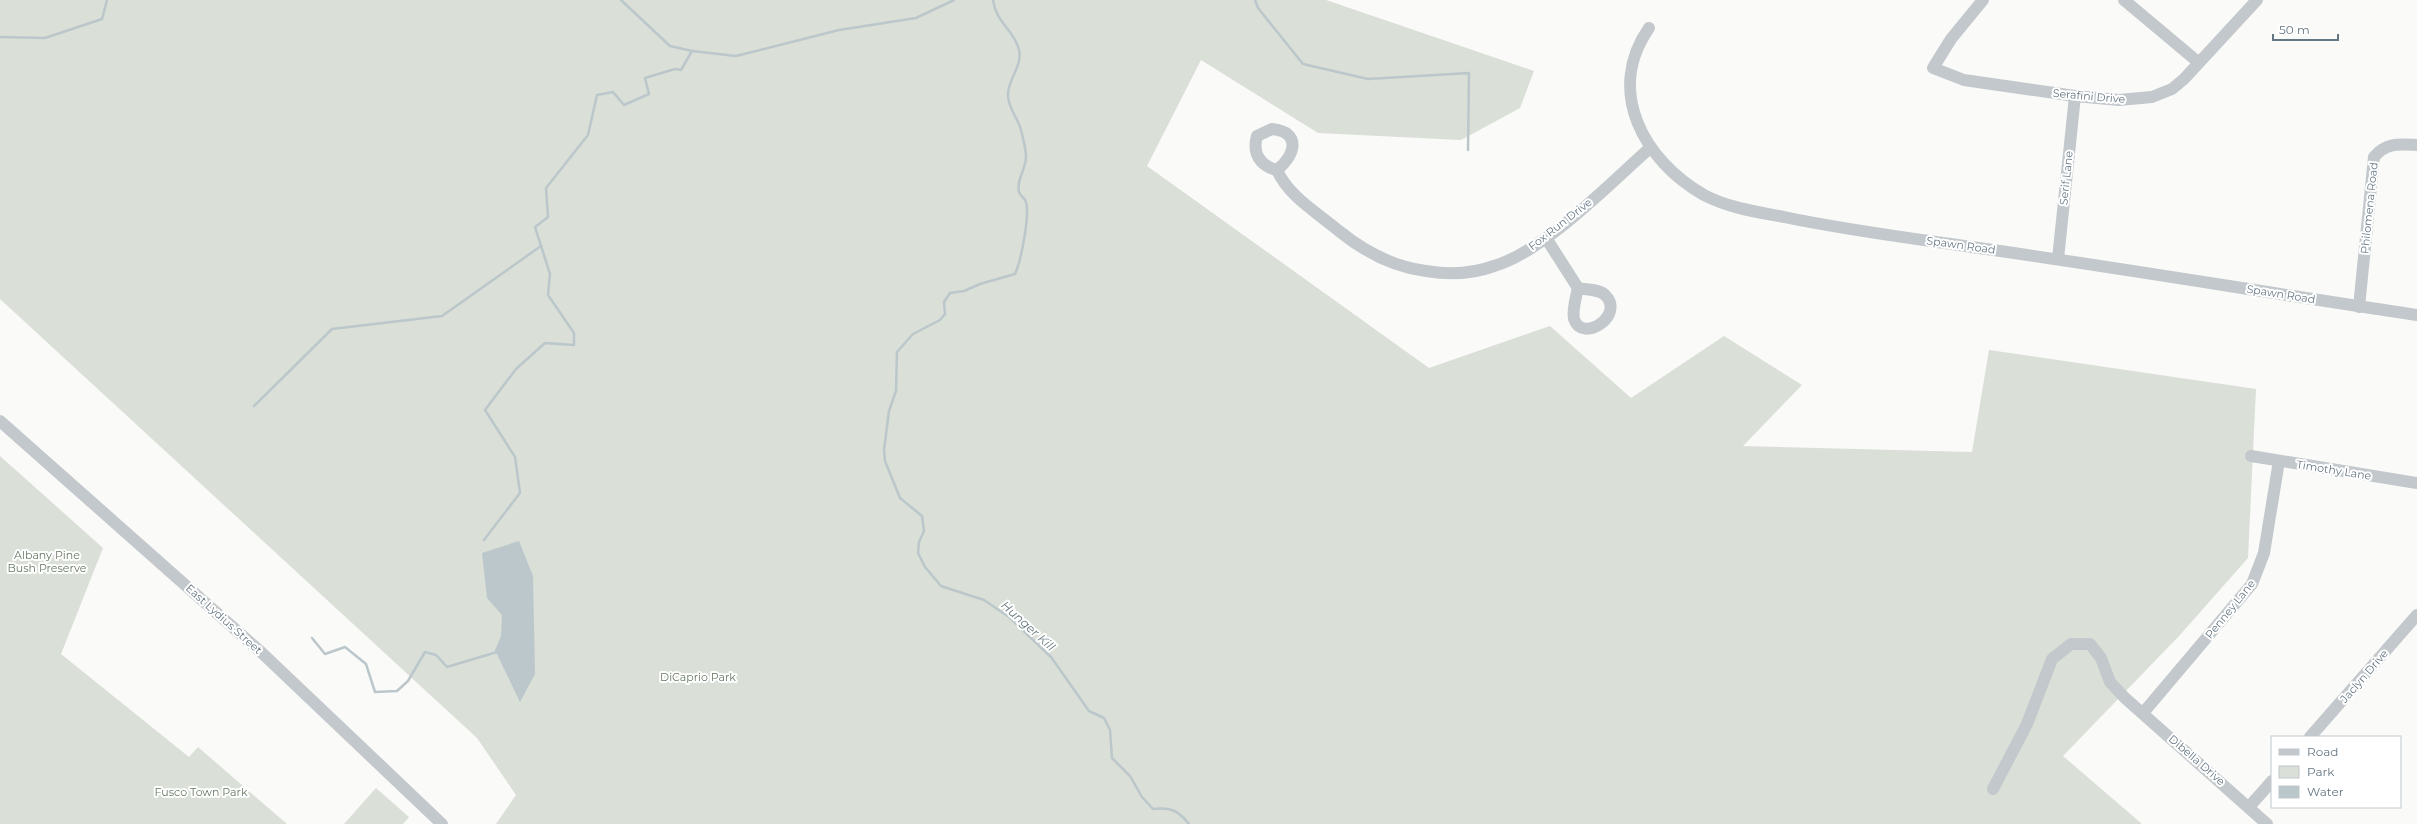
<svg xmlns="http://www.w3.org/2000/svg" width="2417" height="824" font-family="Montserrat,sans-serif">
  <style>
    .green { fill: #dadfd7 }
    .water { fill: #bbc7cb }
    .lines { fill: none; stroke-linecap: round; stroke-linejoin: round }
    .stream { stroke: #bbc7cb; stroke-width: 2.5 }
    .minor { stroke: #c3c8cc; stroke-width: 12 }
    .labels { text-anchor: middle; stroke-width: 4; stroke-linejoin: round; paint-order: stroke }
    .street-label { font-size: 11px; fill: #657683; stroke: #fff }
    .park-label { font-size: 11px; fill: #687a64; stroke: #fff }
    .water-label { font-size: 12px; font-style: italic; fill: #60757c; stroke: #fff }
  </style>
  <rect width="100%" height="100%" fill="#fafaf8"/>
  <g class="green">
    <polygon points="0,0 1326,0 1534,71 1520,108 1461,140 1318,133 1201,60 1147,166 1429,368 1550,326 1631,398 1724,336 1802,385 1743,446 1972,452 1989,350 2256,389 2248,558 2179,636 2063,756 2142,824 496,824 516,795 477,738 0,299"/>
    <polygon points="0,456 103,548 61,654 189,757 198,747 287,824 0,824"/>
    <polygon points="376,788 409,817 403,824 344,824"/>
  </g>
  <polygon class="water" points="519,541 533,576 535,674 520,702 495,650 501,636 502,615 487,598 482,553"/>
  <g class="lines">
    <g class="stream">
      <polyline points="621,0 670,46 692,51"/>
      <path d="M993,0C996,23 1015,31 1019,50C1023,66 1007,80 1008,96C1009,110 1018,118 1021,130C1023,138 1026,149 1026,157C1026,169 1016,180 1019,192C1020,196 1025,198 1026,202C1030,215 1021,261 1015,274L980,284L964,291L950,293L944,302L945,314L940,320L913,334L897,352L896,391L889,411L884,450L885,461L900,498L922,516L924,531L919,542L918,553L925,567L941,586L984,600L1009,617L1051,657L1089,711L1104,718L1110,730L1112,758L1130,776L1142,797L1153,809C1170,807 1178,810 1189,824"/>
      <polyline points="1255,0 1258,8 1303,64 1368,79 1469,73 1468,150"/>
      <polyline points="0,37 45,38 102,19 107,0"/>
      <polyline points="254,406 332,329 442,316 541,246"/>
      <polyline points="484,540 520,493 515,457 485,410 516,369 545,343 574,345 574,333 548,295 550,274 535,227 548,217 546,188 588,135 597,95 613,92 624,105 649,94 645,78 675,69 681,70 692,51 736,56 839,30 916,18 954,0"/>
      <polyline points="312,638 325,654 345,647 366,664 375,692 397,691 408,681 425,652 436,655 447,667 497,652"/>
    </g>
    <g class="minor">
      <polyline points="1983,0 1951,39 1933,68 1964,80 2075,96 2119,100 2152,97 2172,89 2184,79 2257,0"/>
      <polyline points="2124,0 2198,62"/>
      <path d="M1649,28C1605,91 1644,161 1704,195C1729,208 1757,212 1784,217C1846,230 1909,238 1972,247C2121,268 2269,293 2417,315"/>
      <path d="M1272,129C1302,132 1295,156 1277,170C1260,166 1252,153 1257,136Z"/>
      <path d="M1277,170C1288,196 1319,214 1339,231C1365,252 1393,267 1426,271C1449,275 1472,274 1494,266C1545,251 1609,184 1650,148"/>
      <polyline points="1546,238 1578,288"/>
      <polyline points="2058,259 2075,96"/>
      <path d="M1578,288C1586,290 1599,289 1605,295C1626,315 1582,344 1574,319C1572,310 1576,297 1578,288Z"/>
      <path d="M2359,307L2374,157C2386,142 2400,144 2417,145"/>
      <polyline points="0,421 262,653 442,824"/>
      <polyline points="2251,456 2417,483"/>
      <polyline points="2143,713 2252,584 2264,553 2279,461"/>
      <polyline points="2310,737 2417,615"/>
      <polyline points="1993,789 2027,724 2052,659 2071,644 2090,644 2101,658 2110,682 2125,698 2267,824"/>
      <polyline points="2249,807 2272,781"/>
    </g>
  </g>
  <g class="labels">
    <g class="street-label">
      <text transform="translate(2089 96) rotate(5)" y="4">Serafini Drive</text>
      <text transform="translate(2066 178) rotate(-84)" y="4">Serif Lane</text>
      <text transform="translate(2369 208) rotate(-84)" y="4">Philomena Road</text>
      <text transform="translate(1560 224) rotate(-38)" y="4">Fox Run Drive</text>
      <text transform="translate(1961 245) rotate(8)" y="4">Spawn Road</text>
      <text transform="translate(2281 294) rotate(9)" y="4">Spawn Road</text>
      <text transform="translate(2334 470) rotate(9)" y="4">Timothy Lane</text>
      <text transform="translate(2230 609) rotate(-51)" y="4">Penney Lane</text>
      <text transform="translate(224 619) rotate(42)" y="4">East Lydius Street</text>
      <text transform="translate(2364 676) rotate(-49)" y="4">Jaclyn Drive</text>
      <text transform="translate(2197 760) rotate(41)" y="4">Dibella Drive</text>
    </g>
    <g class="park-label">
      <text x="47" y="559">Albany Pine<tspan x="47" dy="13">Bush Preserve</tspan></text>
      <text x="698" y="681">DiCaprio Park</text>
      <text x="201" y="796">Fusco Town Park</text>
    </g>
    <g class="water-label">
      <text transform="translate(1028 626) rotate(42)" y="4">Hunger Kill</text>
    </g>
  </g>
  <rect x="2271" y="736" width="130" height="72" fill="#ffffff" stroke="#c1c8cd"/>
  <rect x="2279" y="749" width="20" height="6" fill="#c3c8cc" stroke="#c1c8cd"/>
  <text x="2307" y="756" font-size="12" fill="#657683">Road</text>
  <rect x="2279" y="766" width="20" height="12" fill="#dadfd7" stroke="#c1c8cd"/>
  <text x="2307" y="776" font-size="12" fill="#657683">Park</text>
  <rect x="2279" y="786" width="20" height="12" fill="#bbc7cb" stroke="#c1c8cd"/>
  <text x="2307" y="796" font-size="12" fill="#657683">Water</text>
  <path d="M2273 34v6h65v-6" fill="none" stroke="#657683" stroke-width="2"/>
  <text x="2279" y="34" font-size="12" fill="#657683" stroke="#ffffff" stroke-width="3" paint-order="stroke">50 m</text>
</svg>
